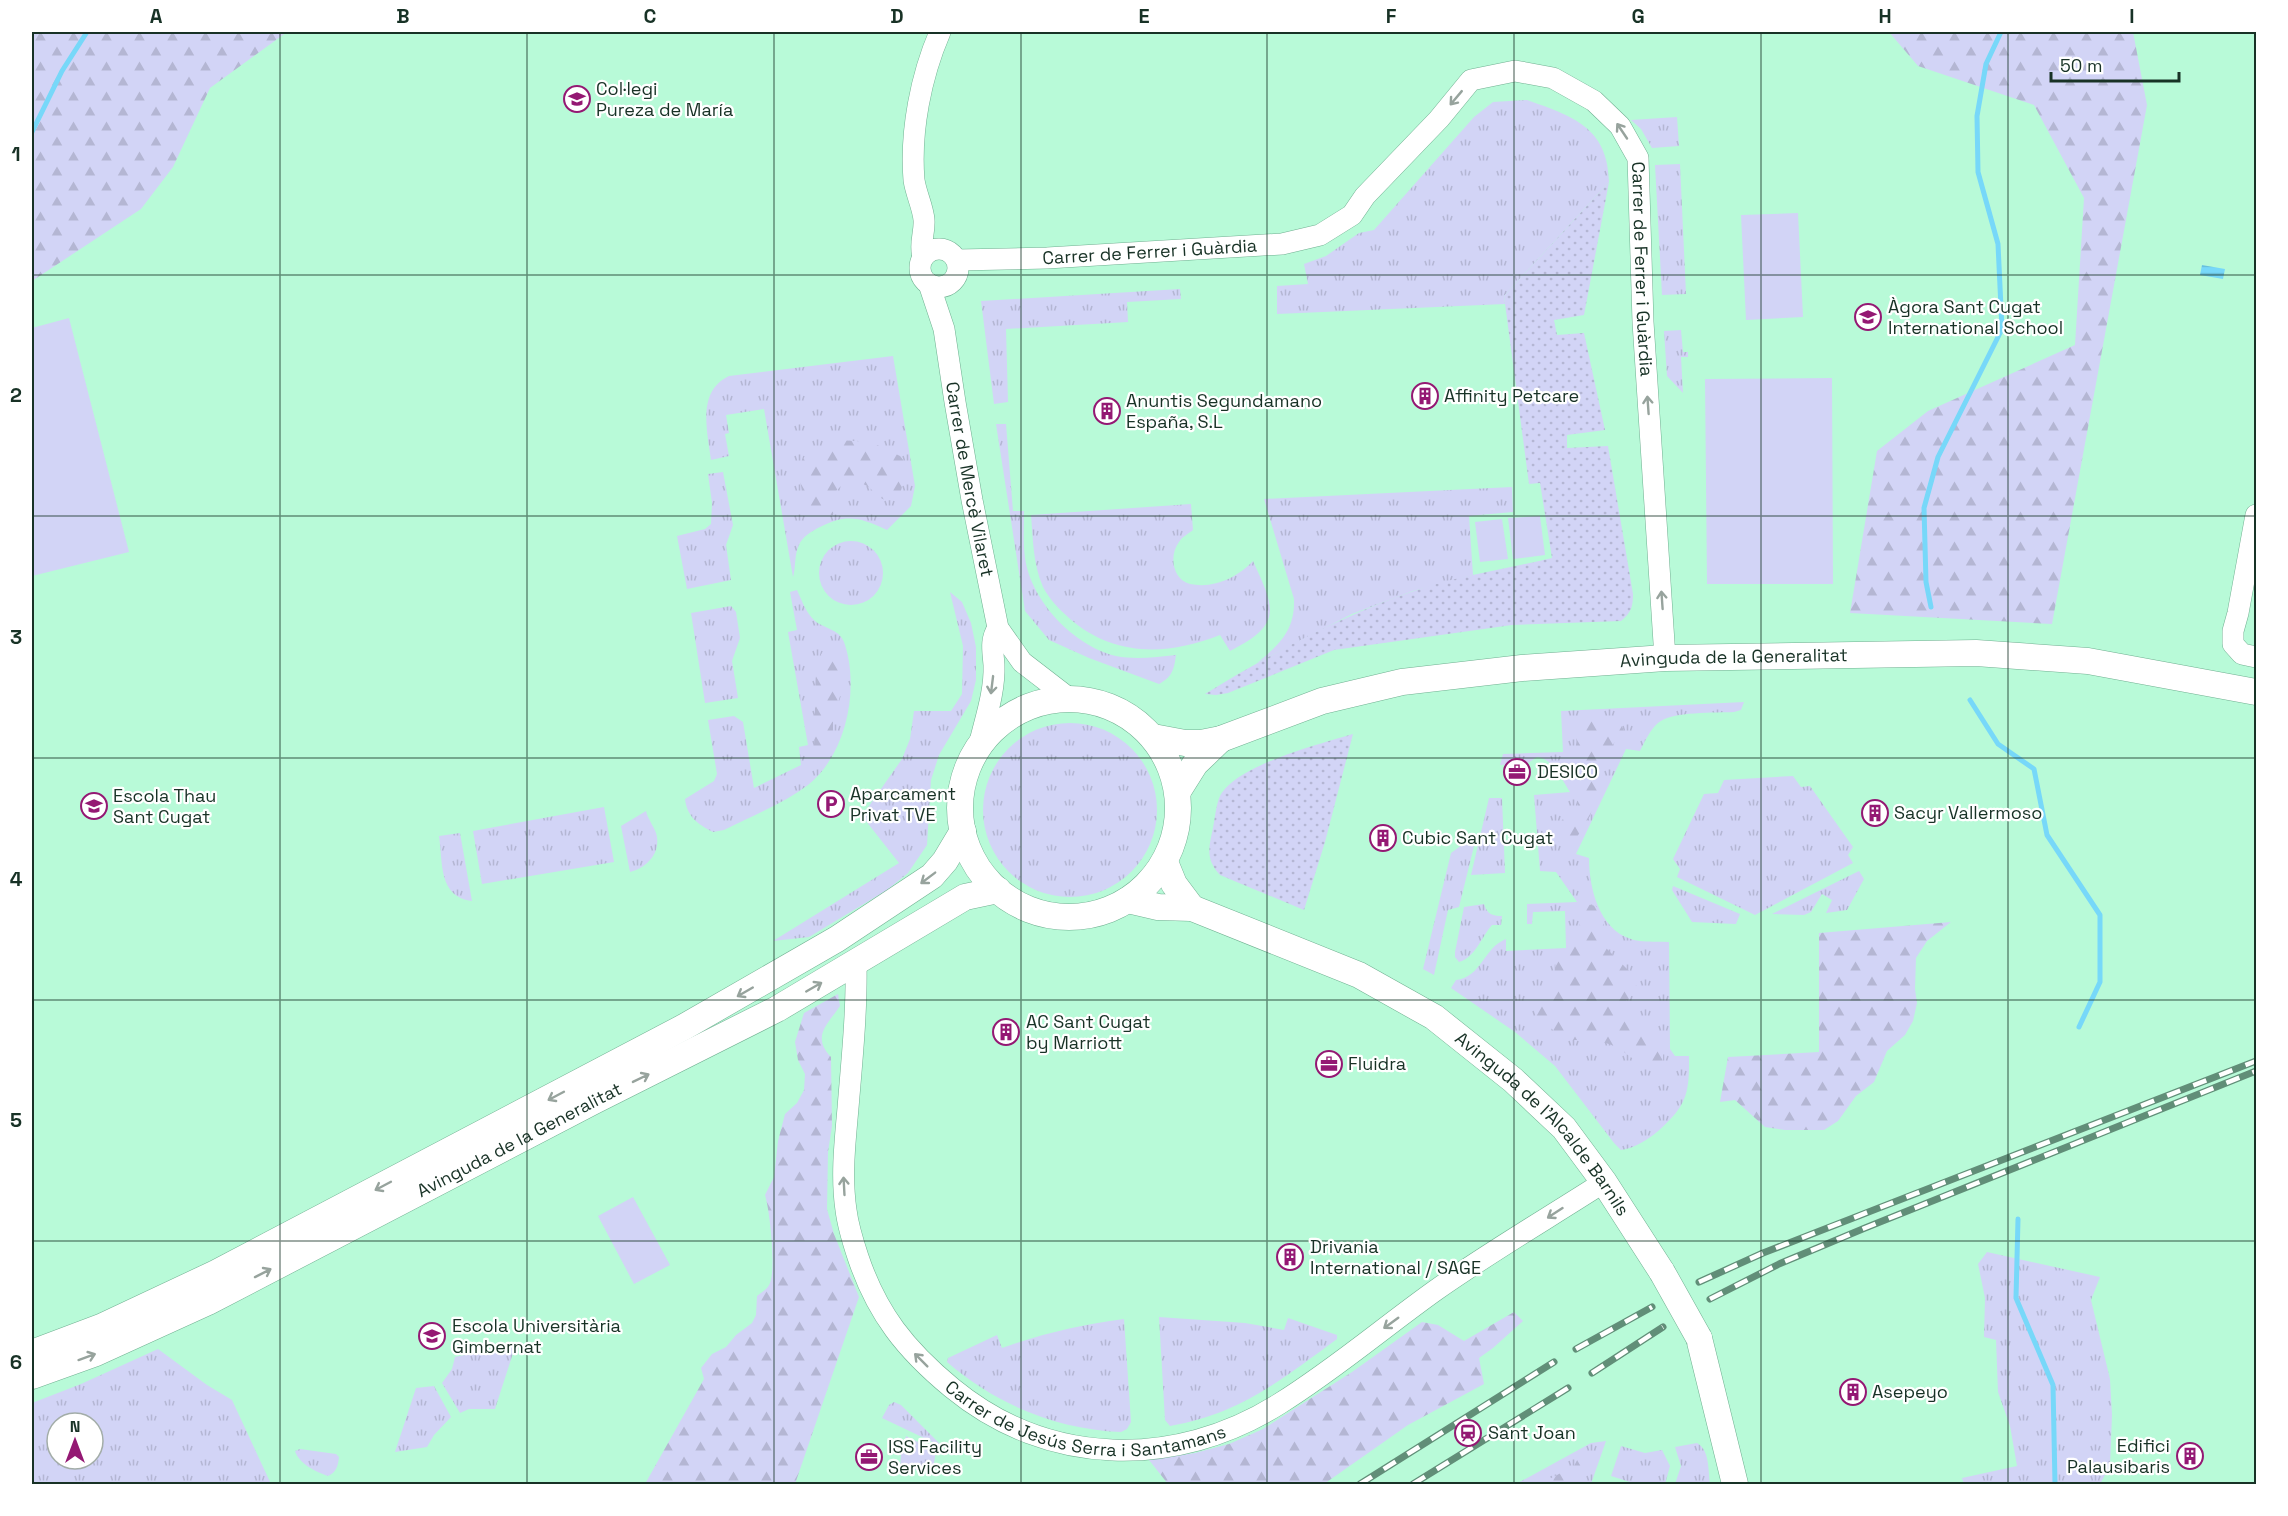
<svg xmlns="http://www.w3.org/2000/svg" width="2288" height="1516" font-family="'Space Grotesk',sans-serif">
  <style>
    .grass { fill: url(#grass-tufts); fill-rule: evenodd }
    .forest { fill: url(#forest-firs) }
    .park { fill: url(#park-dots) }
    .pitch { fill: #d2d4f6 }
    .water { fill: url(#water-rules) }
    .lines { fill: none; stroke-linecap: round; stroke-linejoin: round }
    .stream { stroke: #77d8f9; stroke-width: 5 }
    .minor-casing { stroke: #70b091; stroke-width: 22 }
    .tertiary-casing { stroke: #70b091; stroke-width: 27 }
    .minor { stroke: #fff; stroke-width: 21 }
    .tertiary { stroke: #fff; stroke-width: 26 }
    .rail-casing { stroke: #618e78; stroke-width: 7 }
    .rail { stroke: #fff; stroke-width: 4.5; stroke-dasharray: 14; stroke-linecap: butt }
    .tertiary-bridge-casing { stroke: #70b091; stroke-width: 27; stroke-linecap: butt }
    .tertiary-bridge { stroke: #fff; stroke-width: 26 }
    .oneway { stroke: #97a39d }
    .grid { fill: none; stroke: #183226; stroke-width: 1.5; stroke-opacity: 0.55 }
    .labels { text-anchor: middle; stroke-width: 4.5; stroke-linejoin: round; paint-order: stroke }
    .poi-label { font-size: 18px; fill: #183226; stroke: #fff; text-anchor: start }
    .street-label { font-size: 18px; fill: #183226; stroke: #fff }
    .neatline { fill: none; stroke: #183226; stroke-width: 2 }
    .grid-label { font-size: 20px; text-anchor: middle; font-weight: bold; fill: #183226 }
  </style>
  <defs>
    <pattern id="grass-tufts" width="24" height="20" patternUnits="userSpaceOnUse" patternTransform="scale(1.5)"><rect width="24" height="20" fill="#d2d4f6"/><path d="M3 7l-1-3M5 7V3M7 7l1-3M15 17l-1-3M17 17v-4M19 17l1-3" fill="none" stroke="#b4b6d3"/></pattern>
    <pattern id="forest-firs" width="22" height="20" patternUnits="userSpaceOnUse" patternTransform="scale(1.5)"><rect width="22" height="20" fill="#d2d4f6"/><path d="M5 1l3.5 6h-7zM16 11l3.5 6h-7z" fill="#b4b6d3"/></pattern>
    <pattern id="park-dots" width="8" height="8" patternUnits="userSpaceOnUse" patternTransform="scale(1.5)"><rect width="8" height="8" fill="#d2d4f6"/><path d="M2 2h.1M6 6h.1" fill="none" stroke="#b4b6d3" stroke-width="1.8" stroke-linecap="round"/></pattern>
    <pattern id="water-rules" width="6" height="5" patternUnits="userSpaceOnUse" patternTransform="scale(1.5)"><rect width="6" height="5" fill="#77d8f9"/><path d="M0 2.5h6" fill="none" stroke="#66bad5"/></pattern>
  </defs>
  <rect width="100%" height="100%" fill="#b8fad8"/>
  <g class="grass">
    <path d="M1527,100C1572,116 1608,127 1609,182L1504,296L1505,304L1277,314V286L1308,284L1304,264L1326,256L1359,233L1374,230L1474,117L1493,102Z"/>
    <polygon points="1677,117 1679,146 1652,148 1641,129 1631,120"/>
    <polygon points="1680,164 1686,294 1662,295 1655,165"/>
    <polygon points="1180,289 1181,299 1127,302 1128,322 1006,329 1008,402 994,404 981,301"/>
    <polygon points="1681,330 1683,352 1688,352 1688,357 1681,357 1683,393 1667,376 1664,331"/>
    <path d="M893,356L915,486L911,506L887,530C861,518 847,513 820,527C812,531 802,537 799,545C794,555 796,568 793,577L764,409L726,415L729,433L725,434L729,456L711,460C707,430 697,391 729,376Z"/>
    <path d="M996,424H1006L1013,511H1024C1024,527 1023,543 1025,558C1031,601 1074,646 1116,656C1136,660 1156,657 1176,655C1174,670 1172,677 1159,684L1089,658L1049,640L1025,611Z"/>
    <polygon points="723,472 733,525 726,545 731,580 687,589 677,536 705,529 711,524 712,503 708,474"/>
    <path d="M1512,487L1513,512L1469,516L1473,575L1413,591L1352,614L1257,663C1280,644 1295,630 1294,599L1264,499Z"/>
    <path d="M1191,504L1193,530C1188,534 1182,537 1179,542C1169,555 1172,579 1190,584C1214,589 1238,577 1253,561C1275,609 1283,624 1230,651L1220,635C1167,656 1113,657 1069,618C1059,609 1050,600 1043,587C1033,564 1033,539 1031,515Z"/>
    <circle cx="851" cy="573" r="32"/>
    <path d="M797,590C802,601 806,613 815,621C825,629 839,629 844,642C860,687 847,754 808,785C783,804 751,816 724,830L713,832C697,824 687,816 685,799L714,781L717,774L708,720L734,716L743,722L754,788L801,765L799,747L808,745L788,632L797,630L790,592Z"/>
    <polygon points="950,592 962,602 971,623 976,647 976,680 971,701 939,755 931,780 927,845 908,873 887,890 809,937 773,941 899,863 862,816 902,759 910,739 914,711 951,711 962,694 963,646"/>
    <polygon points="731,606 736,612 740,638 732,661 738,698 705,703 691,613"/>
    <path d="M1744,702L1741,710L1734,712C1716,713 1672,711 1658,723C1650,730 1645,741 1640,751L1626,749L1576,854L1589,858C1589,888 1599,929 1631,939C1642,943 1657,941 1669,942L1670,1049L1675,1056H1689C1689,1072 1690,1092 1680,1107C1669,1124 1642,1148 1621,1150L1614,1143L1555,1066L1515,1032L1451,988L1456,980C1482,977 1483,948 1506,939V951L1566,948L1565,911L1533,912L1532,924H1527V904L1577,902L1556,872L1540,871L1534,795L1570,792C1561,779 1554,759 1537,757L1528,763L1500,765L1503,754L1563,752L1561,711Z"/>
    <circle cx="1070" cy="810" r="87"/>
    <polygon points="1793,776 1801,787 1810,786 1853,847 1848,855 1853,863 1755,915 1677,877 1680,869 1673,859 1704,794 1718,793 1724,780"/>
    <polygon points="1489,798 1502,798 1505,873 1471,875"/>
    <polygon points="604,807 614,862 482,884 473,831"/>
    <path d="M646,811C648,819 653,825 656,833C662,852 647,868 630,872L621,826Z"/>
    <path d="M460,833L472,901C438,897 443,863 439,836Z"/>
    <polygon points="1477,834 1459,907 1448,910 1434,975 1423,969 1451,853"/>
    <polygon points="1859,871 1864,879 1847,910 1826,913 1832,900 1822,894 1811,912 1804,915 1772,914"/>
    <polygon points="1673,886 1740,914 1736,924 1692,922 1672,890"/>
    <path d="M1484,904C1487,914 1492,916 1502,916L1501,925H1492C1482,936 1475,958 1459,962L1455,957V952L1464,907Z"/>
    <polygon points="1987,1252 2100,1277 2091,1300 2110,1379 2112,1415 2110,1466 2100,1484 1964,1484 1962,1478 2017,1466 2010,1426 1998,1392 1996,1340 1984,1337 1985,1298 1978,1264"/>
    <path d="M1159,1317L1245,1323L1284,1330L1288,1318L1337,1335V1339C1281,1380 1240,1414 1170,1426L1165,1420Z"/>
    <path d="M1124,1319L1131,1422L1127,1429L1121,1432C1056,1429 997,1405 947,1362L948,1358L997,1335L1002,1348C1044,1333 1081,1325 1124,1319Z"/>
    <polygon points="508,1346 514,1346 514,1350 495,1409 469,1409 460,1413 442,1383 452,1369 455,1357"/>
    <path d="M158,1349L207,1385L232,1400L271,1484H32V1403L81,1384ZM57,1423H93V1459H57Z"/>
    <polygon points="434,1386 451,1417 434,1435 427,1447 395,1452 416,1388"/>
    <polygon points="894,1402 901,1405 943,1447 882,1418 889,1405"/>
    <polygon points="906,1436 936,1451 933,1469 900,1470 901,1454"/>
    <polygon points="1606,1441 1591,1484 1516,1484 1591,1443"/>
    <path d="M1697,1443C1710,1450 1708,1471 1710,1484H1675L1681,1466L1675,1447Z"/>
    <polygon points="1621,1446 1645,1453 1662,1450 1670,1466 1665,1484 1636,1484 1611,1476"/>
    <path d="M300,1449L336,1454L339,1457C338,1465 337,1472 328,1476C316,1472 299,1464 295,1451Z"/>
  </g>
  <g class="forest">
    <polygon points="32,32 287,32 210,88 173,167 141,209 32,281"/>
    <polygon points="1889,32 2133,32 2147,105 2052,624 1850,613 1877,451 1928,411 2075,345 2084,198 2034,105 1918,66"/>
    <path d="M838,440L871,442L900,456L904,461L903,483L899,498C877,507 877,487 860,483C855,482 849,483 844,483L836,491L833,515L812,516L805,510L798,467L807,453Z"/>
    <polygon points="836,645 842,651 842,690 833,718 833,735 826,750 816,758 814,750 816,662 826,647"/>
    <path d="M1582,715L1619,720L1624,731L1611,747L1590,816L1577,837L1562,844L1554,838L1553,832L1566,815L1578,806C1578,794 1579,780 1579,767C1578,748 1572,733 1582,715Z"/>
    <path d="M1586,904L1596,906L1603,917L1606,948L1633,975L1637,988L1629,999L1620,1004V1013C1637,1033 1674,1036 1660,1069C1635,1068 1630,1051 1609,1044C1593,1038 1577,1042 1561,1039L1552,1029L1541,1026C1529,1002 1536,996 1554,980L1556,958L1579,943L1580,917Z"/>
    <polygon points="1951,922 1927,941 1916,958 1915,989 1917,1003 1913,1021 1905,1035 1887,1051 1874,1082 1856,1096 1838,1121 1824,1130 1785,1130 1765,1127 1735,1100 1720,1102 1728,1057 1819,1052 1819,933"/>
    <path d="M838,994L840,1006C828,1024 811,1036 831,1057L832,1126L828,1152L827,1209L834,1234L859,1297L795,1484H645L704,1379L701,1368L712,1354L726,1347L736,1335L752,1323L756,1315L757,1296C762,1292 768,1289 770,1283C776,1268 770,1211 765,1195L774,1177L778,1141L785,1114L797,1103L804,1090L805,1074L798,1060L795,1042L804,1013Z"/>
    <polygon points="1514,1312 1523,1321 1493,1348 1479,1358 1484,1384 1408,1425 1324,1484 1168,1484 1149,1460 1195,1453 1229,1444 1263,1429 1352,1372 1422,1322 1438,1325 1464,1341"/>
    <polygon points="1590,1452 1586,1469 1568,1484 1540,1484 1574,1466 1581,1453"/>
  </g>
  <g class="park">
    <path d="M1609,182L1584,315L1554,320L1557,335L1584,333L1605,430L1567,435V448L1608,446L1633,594C1633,607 1631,613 1621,621L1512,625L1334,650L1228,693L1216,695L1205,694C1271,654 1340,616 1414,591C1458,576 1506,569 1552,558L1540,483L1529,484L1504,296Z"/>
    <path d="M1353,734L1325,842L1304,910L1220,875C1205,859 1209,847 1213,828C1215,818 1216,805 1220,796C1236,765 1320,744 1353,734Z"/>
  </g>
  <g class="pitch">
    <polygon points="1798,213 1803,317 1746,320 1741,215"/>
    <polygon points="69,318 129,552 32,576 32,328"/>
    <polygon points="1832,378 1833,584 1707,584 1705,379"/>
    <polygon points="1540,516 1545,555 1513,559 1508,518"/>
    <polygon points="1502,519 1508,559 1480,562 1475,522"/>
    <polygon points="633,1197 670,1265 634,1284 598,1216"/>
  </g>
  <polygon class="water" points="2202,265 2225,269 2223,279 2200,275"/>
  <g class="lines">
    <g class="stream">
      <polyline points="32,132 62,71 87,32"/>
      <polyline points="1931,607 1926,582 1924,508 1938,457 2002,329 1998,244 1978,172 1977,116 1986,64 2001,32"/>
      <polyline points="1970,700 1998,744 2034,769 2047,835 2100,915 2100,982 2079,1027"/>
      <polyline points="2018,1219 2016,1298 2053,1385 2055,1484"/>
    </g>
    <defs>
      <g id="minor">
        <circle cx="939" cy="268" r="19"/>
        <path d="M923,257C919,243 925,233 924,220C923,207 916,194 914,180C910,131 921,76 940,32"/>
        <path id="s1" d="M958,260L1047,258L1282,244L1320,235L1352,215L1365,196L1439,119L1471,80L1515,71L1553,78L1594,101L1620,126L1638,158L1643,322L1665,658"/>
        <path id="s2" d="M929,284L944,329L955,402L972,500L998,628L1022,662L1070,699"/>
        <polyline points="2256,515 2238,613 2233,631 2233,644 2242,654 2256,657"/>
        <path d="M979,746C985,720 995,692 994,665C993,651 990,640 998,628"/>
        <path id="s3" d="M856,963C857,1011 852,1059 848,1108C845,1142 841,1176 846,1210C848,1226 853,1242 858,1257C877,1314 906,1350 952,1388C1048,1467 1175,1469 1279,1404C1334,1370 1384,1327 1436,1290C1490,1252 1548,1218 1604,1182"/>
      </g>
      <g id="tertiary">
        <circle cx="1069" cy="808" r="109"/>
        <path id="s4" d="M1153,737L1185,743H1201L1221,739L1322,701L1402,682L1522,668L1665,658L1976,653L2088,661L2256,692"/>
        <polyline points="1178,791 1195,764 1221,739"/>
        <polyline points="1165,862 1174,884 1192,908"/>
        <path id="s5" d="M1128,900L1158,907L1192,908L1359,975L1434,1017L1513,1080L1564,1128L1604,1182L1662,1272"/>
        <polyline points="1699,1338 1735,1484"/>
        <polyline points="32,1353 101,1327 216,1273 684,1027 837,939 932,876 945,861 963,831"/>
        <path id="s6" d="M32,1376L96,1353L208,1302L594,1101L777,1009L965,897L998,890"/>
      </g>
    </defs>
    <use href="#minor" class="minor-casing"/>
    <use href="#tertiary" class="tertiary-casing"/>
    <use href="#minor" class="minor"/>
    <use href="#tertiary" class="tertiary"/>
    <defs>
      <g id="rail">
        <polyline points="1699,1282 1763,1253 2256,1061"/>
        <polyline points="1710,1299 1779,1264 1865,1228 2256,1071"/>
        <polyline points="1576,1349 1652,1307"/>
        <polyline points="1592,1373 1663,1327"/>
        <polyline points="1360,1484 1554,1362"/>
        <polyline points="1413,1484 1568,1388"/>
      </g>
    </defs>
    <use href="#rail" class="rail-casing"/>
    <use href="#rail" class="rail"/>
    <defs>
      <polyline id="tertiary-bridge" points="1662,1272 1699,1338"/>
    </defs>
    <use href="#tertiary-bridge" class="tertiary-bridge-casing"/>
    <use href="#tertiary-bridge" class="tertiary-bridge"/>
  </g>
  <defs><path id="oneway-shaft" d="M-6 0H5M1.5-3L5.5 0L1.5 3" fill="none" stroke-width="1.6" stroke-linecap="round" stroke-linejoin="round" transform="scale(1.5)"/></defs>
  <g class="oneway">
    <use href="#oneway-shaft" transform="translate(1456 98) rotate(130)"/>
    <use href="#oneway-shaft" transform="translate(1622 131) rotate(-124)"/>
    <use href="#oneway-shaft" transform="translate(1648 405) rotate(-94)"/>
    <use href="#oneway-shaft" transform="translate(1662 600) rotate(-94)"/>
    <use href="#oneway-shaft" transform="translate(992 685) rotate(97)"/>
    <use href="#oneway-shaft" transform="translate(928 878) rotate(143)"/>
    <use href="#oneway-shaft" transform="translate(814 987) rotate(-30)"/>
    <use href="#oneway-shaft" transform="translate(745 992) rotate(150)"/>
    <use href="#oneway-shaft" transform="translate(641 1078) rotate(-26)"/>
    <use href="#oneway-shaft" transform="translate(556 1096) rotate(152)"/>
    <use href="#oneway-shaft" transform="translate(383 1186) rotate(152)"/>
    <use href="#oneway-shaft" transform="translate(844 1186) rotate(-93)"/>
    <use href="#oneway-shaft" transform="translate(1555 1213) rotate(147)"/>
    <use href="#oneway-shaft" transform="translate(263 1273) rotate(-27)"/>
    <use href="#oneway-shaft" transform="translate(1391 1323) rotate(144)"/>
    <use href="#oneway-shaft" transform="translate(87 1357) rotate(-20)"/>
    <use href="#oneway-shaft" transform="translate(921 1360) rotate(-135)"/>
  </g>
  <path class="grid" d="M280,32V1484M527,32V1484M774,32V1484M1021,32V1484M1267,32V1484M1514,32V1484M1761,32V1484M2008,32V1484M32,275H2256M32,516H2256M32,758H2256M32,1000H2256M32,1241H2256"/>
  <defs>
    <symbol id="school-ring" viewBox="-11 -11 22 22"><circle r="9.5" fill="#fff" stroke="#941873" stroke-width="1.5"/><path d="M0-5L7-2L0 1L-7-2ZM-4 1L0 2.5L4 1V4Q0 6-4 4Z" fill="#941873"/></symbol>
    <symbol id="building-ring" viewBox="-11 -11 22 22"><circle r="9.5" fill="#fff" stroke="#941873" stroke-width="1.5"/><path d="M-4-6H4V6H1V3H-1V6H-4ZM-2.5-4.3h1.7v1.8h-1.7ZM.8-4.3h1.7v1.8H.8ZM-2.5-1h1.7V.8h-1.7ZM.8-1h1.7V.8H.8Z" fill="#941873"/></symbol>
    <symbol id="office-ring" viewBox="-11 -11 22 22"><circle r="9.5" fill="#fff" stroke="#941873" stroke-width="1.5"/><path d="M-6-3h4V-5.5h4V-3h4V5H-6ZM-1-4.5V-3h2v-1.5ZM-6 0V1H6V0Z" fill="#941873"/></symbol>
    <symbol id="parking-ring" viewBox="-11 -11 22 22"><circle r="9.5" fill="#fff" stroke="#941873" stroke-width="1.5"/><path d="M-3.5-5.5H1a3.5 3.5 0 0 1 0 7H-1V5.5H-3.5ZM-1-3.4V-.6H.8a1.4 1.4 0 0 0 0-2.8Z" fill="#941873"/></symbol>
    <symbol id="university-ring" viewBox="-11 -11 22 22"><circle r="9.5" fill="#fff" stroke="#941873" stroke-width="1.5"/><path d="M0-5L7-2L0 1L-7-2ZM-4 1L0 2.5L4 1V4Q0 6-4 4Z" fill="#941873"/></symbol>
    <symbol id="station-ring" viewBox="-11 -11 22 22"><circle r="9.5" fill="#fff" stroke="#941873" stroke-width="1.5"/><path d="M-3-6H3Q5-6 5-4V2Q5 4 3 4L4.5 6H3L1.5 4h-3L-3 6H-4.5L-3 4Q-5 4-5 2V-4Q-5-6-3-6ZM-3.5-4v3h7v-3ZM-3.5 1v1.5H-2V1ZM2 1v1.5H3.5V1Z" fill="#941873"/></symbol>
  </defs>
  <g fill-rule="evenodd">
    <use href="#school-ring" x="562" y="84" width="30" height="30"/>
    <use href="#school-ring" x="1853" y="302" width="30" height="30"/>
    <use href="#building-ring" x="1410" y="381" width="30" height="30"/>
    <use href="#building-ring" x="1092" y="396" width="30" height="30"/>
    <use href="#office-ring" x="1502" y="757" width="30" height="30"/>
    <use href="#parking-ring" x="816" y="789" width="30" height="30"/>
    <use href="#school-ring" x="79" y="791" width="30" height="30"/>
    <use href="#building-ring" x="1860" y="798" width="30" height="30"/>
    <use href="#building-ring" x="1368" y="823" width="30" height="30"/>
    <use href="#building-ring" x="991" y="1017" width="30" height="30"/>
    <use href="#office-ring" x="1314" y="1049" width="30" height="30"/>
    <use href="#building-ring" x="1275" y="1242" width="30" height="30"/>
    <use href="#university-ring" x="417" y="1321" width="30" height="30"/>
    <use href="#building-ring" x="1838" y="1377" width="30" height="30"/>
    <use href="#station-ring" x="1453" y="1418" width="30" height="30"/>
    <use href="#building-ring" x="2175" y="1441" width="30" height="30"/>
    <use href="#office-ring" x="854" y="1442" width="30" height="30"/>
  </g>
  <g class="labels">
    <g class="poi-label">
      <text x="596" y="95">Col·legi<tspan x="596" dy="21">Pureza de María</tspan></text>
      <text x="1888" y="313">Àgora Sant Cugat<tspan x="1888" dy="21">International School</tspan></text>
      <text x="1444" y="402">Affinity Petcare</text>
      <text x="1126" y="407">Anuntis Segundamano<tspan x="1126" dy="21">España, S.L</tspan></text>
      <text x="1537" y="778">DESICO</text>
      <text x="850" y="800">Aparcament<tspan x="850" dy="21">Privat TVE</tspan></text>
      <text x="113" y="802">Escola Thau<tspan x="113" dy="21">Sant Cugat</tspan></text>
      <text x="1894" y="819">Sacyr Vallermoso</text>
      <text x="1402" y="844">Cubic Sant Cugat</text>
      <text x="1026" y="1028">AC Sant Cugat<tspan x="1026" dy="21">by Marriott</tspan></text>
      <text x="1348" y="1070">Fluidra</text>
      <text x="1310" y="1253">Drivania<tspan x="1310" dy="21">International / SAGE</tspan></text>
      <text x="452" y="1332">Escola Universitària<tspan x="452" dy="21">Gimbernat</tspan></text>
      <text x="1872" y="1398">Asepeyo</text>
      <text x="1488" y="1439">Sant Joan</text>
      <text x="2170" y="1452" text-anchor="end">Edifici<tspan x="2170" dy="21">Palausibaris</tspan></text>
      <text x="888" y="1453">ISS Facility<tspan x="888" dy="21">Services</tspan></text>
    </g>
    <g class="street-label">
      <text dy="6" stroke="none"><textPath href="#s1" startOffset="192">Carrer de Ferrer i Guàrdia</textPath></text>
      <text dy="6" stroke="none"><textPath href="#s1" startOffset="896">Carrer de Ferrer i Guàrdia</textPath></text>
      <text dy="6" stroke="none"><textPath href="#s2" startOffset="200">Carrer de Mercè Vilaret</textPath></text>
      <text dy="6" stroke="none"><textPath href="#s4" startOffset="592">Avinguda de la Generalitat</textPath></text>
      <text dy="6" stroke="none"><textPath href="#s5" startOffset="484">Avinguda de l'Alcalde Barnils</textPath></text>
      <text dy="6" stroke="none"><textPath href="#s6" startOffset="542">Avinguda de la Generalitat</textPath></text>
      <text dy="6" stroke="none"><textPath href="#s3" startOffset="602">Carrer de Jesús Serra i Santamans</textPath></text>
    </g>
  </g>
  <rect width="2288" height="1516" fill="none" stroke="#ffffff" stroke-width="66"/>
  <g transform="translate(75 1441)"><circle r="28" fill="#ffffff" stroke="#a3ada8" stroke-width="1.5"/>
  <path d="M0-4.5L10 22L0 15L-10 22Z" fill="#941873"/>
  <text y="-9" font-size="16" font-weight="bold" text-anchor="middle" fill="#183226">N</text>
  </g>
  <path d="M2051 72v9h128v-9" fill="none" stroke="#183226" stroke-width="3"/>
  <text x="2060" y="72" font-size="18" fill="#183226" stroke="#ffffff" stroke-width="4.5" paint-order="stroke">50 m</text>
  <rect x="33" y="33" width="2222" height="1450" class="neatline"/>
  <g class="grid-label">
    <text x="156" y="23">A</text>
    <text x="403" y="23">B</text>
    <text x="650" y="23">C</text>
    <text x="897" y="23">D</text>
    <text x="1144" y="23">E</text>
    <text x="1391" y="23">F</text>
    <text x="1638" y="23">G</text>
    <text x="1885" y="23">H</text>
    <text x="2132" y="23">I</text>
    <text x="16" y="161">1</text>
    <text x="16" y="402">2</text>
    <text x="16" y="644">3</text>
    <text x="16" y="886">4</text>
    <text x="16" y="1127">5</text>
    <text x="16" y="1369">6</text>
  </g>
</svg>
